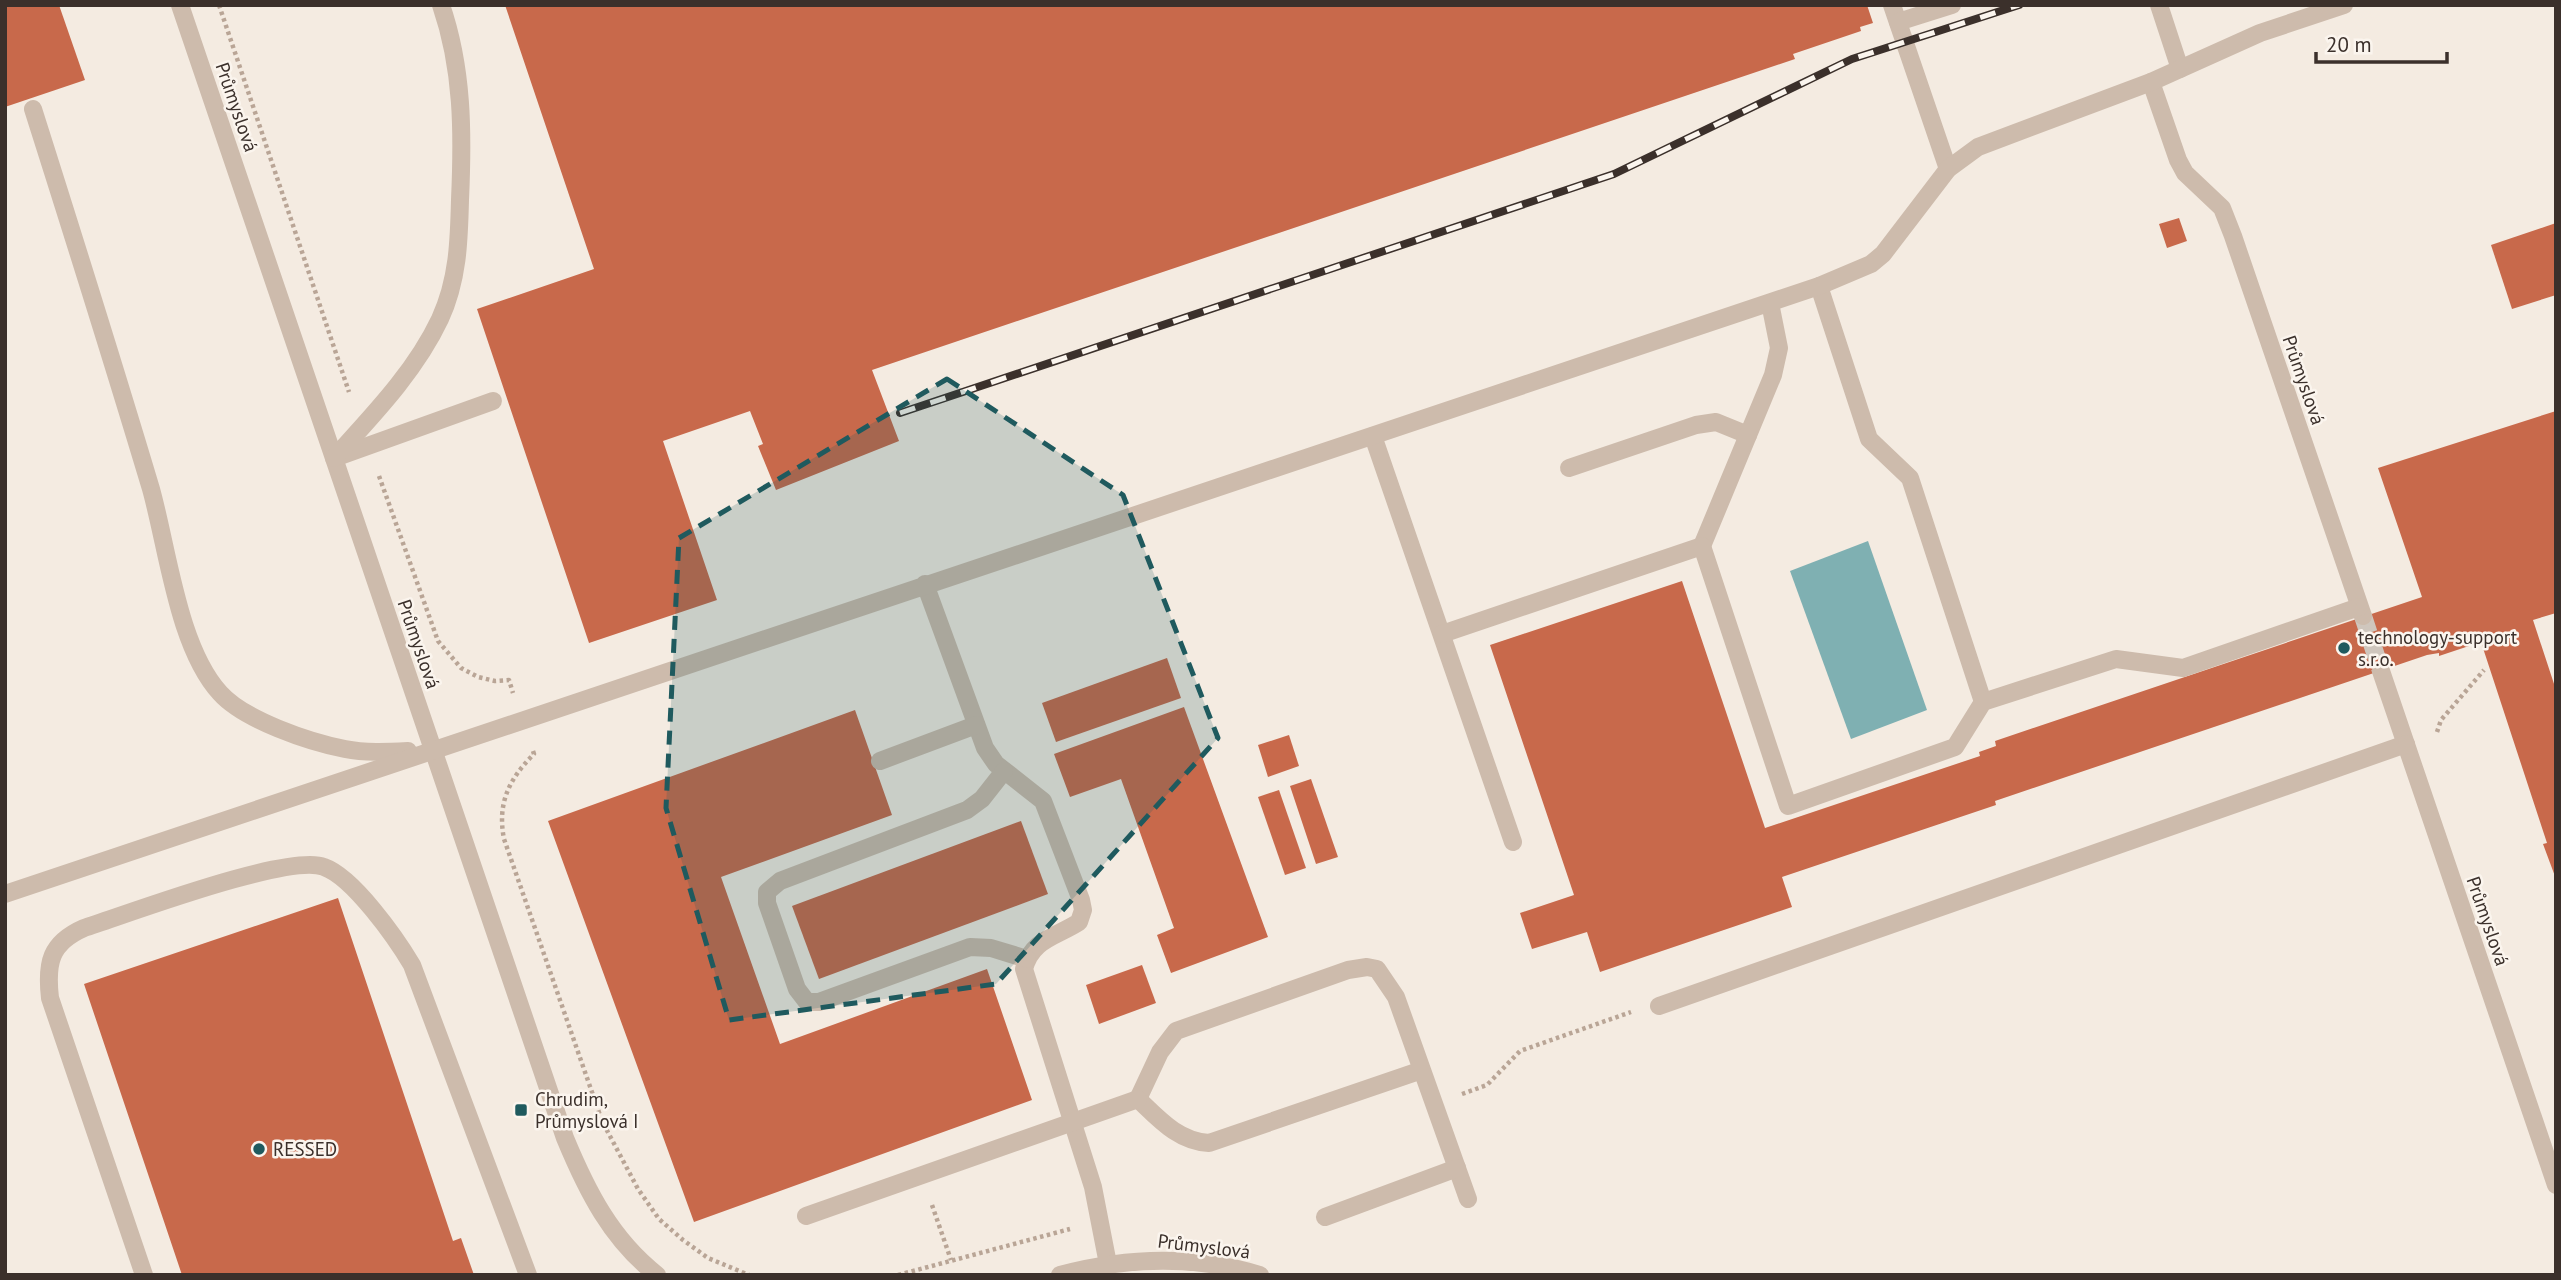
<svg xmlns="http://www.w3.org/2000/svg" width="2561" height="1280" font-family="'PT Sans',sans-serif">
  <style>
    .water { fill: #7fb0b2 }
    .building { fill: #c8694b }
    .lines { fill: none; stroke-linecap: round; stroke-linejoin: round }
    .minor-tunnel { stroke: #cfc6bd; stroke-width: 18; stroke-dasharray: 18 9; stroke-linecap: butt }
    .path { stroke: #b9a596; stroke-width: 4.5; stroke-dasharray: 3.5 3.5; stroke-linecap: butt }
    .minor { stroke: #cdbbac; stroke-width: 18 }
    .rail-casing { stroke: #3b302b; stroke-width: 8 }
    .rail { stroke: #fbf5ee; stroke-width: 5; stroke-dasharray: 16; stroke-linecap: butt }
    .marked { fill: #1f5a5e; fill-opacity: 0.2; stroke: #1f5a5e; stroke-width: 5; stroke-dasharray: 14 9; stroke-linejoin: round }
    .poi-dot { fill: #1f5a5e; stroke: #fbf5ee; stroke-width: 2.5 }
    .labels { text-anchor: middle; stroke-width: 5; stroke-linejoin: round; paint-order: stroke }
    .street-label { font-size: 19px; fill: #3b302b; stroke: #fbf5ee }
    .poi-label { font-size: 19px; fill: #3b302b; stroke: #fbf5ee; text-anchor: start }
  </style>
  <rect width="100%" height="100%" fill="#f4ebe1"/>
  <polygon class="water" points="1868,541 1927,710 1851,739 1790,571"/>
  <g class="building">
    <polygon points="5,5 59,5 85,80 5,107"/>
    <polygon points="505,5 1867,5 1873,23 1860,27 1861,31 1793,54 1795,59 872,370 899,441 776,490 758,446 763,444 750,411 663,441 717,600 589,643 477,309 594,269"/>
    <polygon points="2179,218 2187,241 2167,248 2159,224"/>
    <polygon points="2556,223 2556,295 2512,309 2491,245"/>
    <polygon points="2556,411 2556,613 2533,620 2556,690 2556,879 2543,844 2547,843 2481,642 2439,656 2439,653 2427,655 1995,801 1996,805 1782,877 1792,907 1600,972 1587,932 1532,949 1520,913 1574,895 1490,645 1682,581 1765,828 1980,756 1979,752 1996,746 1995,741 2422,597 2378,468"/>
    <polygon points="1167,658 1181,698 1056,742 1042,703"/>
    <polygon points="1184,707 1268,937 1171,973 1157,935 1174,928 1121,779 1070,797 1054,754"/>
    <polygon points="855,710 892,815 721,877 780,1044 987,969 1032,1100 694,1222 548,821"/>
    <polygon points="1289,735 1299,766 1268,777 1258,745"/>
    <polygon points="1311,779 1338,857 1316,864 1290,786"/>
    <polygon points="1279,790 1306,868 1285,875 1258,797"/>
    <polygon points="1021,821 1048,894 819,979 792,906"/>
    <polygon points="338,898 453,1241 461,1238 474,1275 182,1275 84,984"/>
    <polygon points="1142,965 1156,1003 1099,1024 1086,985"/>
  </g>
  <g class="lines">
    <polyline class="minor-tunnel" points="2363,616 2381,671"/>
    <g class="path">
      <polyline points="219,5 349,392"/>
      <polyline points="379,476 438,641 461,668 478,677 495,681 509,680 513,693"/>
      <polyline points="2437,732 2441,720 2484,670"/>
      <path d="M533,751L534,754C509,779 497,803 504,839L602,1121L638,1189L659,1219L683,1240L708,1258L749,1275"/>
      <polyline points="1462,1094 1487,1085 1520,1051 1631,1012"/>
      <polyline points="932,1205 951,1260"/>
      <polyline points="898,1275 1070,1229"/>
    </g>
    <g class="minor">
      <path d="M180,5L565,1138C587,1191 611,1239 657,1275"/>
      <polyline points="1892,5 1948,169"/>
      <polyline points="2159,5 2180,69"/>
      <polyline points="1898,22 1952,5"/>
      <polyline points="2151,82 2178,160 2185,173 2222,208 2233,236 2363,616"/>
      <path d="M33,109C73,235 113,362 151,489C168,550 178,647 220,693C244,720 309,742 345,749C365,753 387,752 408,751"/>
      <polyline points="1819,286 1869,439 1910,478 1983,702"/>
      <polyline points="1373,436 1513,842"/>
      <polyline points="337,457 493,401"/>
      <path d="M334,458C372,416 415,372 440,319C458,280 459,241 460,200C463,133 463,69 441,5"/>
      <polyline points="1569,468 1696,425 1716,422 1748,435"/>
      <polyline points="1702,546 1773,375 1779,348 1770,303"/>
      <path d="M925,584L985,748L996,764L1043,801L1081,900L1083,910L1079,922C1056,937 1032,939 1024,969L1093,1187L1108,1264"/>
      <polyline points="1442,634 1702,546 1788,806 1955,747 1983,702 2116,659 2183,668 2359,607"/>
      <polyline points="2381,671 2556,1185"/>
      <polyline points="880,761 976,725"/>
      <polyline points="1004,771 982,799 967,810 780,881 767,892 767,903 797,989 807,1002 819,1002 970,947 991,948 1027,959"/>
      <polyline points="5,894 1819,286 1871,264 1883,254 1948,169 1978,147 2151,82 2260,33 2344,5"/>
      <polyline points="1659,1006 2406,744"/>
      <path d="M1422,1070L1209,1143C1178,1141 1159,1119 1138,1099L1160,1052L1176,1031L1348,970L1367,967L1377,969L1396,997L1468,1199"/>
      <polyline points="806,1216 1138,1099"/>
      <polyline points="1325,1217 1457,1168"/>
      <path d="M144,1275L50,998C46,963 50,943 84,928C128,914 289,853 324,867C353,877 396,938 412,965L528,1275"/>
      <path d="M1060,1275C1127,1257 1194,1255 1260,1275"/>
    </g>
    <defs>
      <polyline id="rail" points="900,413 1614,174 1852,59 2019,5"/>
    </defs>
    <use href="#rail" class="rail-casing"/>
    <use href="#rail" class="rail"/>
  </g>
  <path class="marked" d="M947,379L1123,495L1218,738L996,984L729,1020L666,808L679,538Z"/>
  <g class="poi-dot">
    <circle cx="2344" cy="648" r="7"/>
    <rect x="514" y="1103" width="14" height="14" rx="3.5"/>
    <circle cx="259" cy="1149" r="7"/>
  </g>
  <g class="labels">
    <g class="street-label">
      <text transform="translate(237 107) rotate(71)" y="7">Průmyslová</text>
      <text transform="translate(2304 380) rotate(71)" y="7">Průmyslová</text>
      <text transform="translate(419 644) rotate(71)" y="7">Průmyslová</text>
      <text transform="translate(2488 921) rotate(71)" y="7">Průmyslová</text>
      <text transform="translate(1204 1246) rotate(7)" y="7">Průmyslová</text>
    </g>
    <g class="poi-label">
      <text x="2358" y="644">technology-support<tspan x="2358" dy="22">s.r.o.</tspan></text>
      <text x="535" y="1106">Chrudim,<tspan x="535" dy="22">Průmyslová I</tspan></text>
      <text x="273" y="1156">RESSED</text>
    </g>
  </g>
  <rect width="2561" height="1280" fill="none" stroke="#3b302b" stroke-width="14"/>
  <path d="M2316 52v10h131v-10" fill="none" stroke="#3b302b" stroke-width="3.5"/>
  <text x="2326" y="52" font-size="21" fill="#3b302b" stroke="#fbf5ee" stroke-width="5" paint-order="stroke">20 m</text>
</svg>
